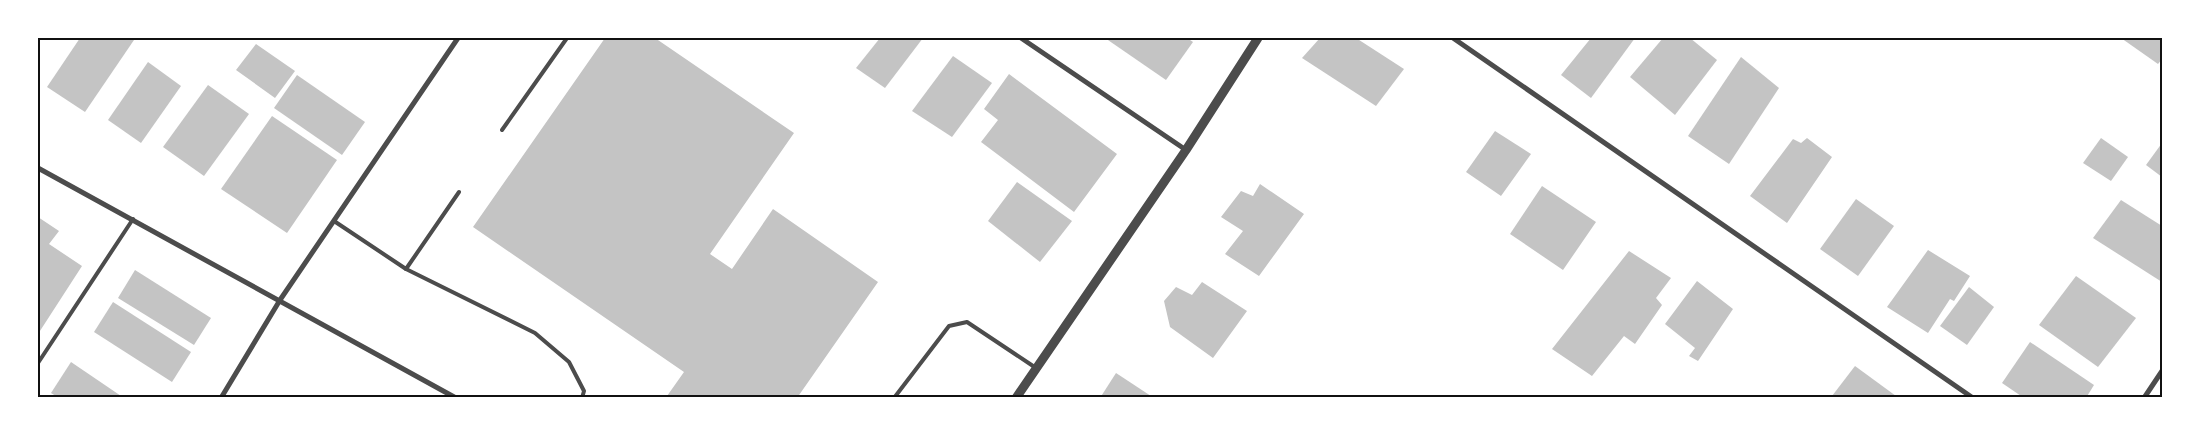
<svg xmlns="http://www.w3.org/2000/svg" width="2200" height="435" font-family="Signika,sans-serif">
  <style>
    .building { fill: #c4c4c4 }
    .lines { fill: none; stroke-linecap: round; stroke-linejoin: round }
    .service { stroke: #4c4c4c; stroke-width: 4 }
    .minor { stroke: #4c4c4c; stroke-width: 5 }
    .tertiary { stroke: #4c4c4c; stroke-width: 9 }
    .neatline { fill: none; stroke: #111; stroke-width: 2 }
  </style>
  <rect width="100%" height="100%" fill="#fff"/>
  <g class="building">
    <polygon points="80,38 129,38 134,40 85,112 47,87"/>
    <polygon points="605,38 655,38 794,133 710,254 732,269 773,209 878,282 797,398 669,398 667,396 684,372 473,227"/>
    <polygon points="880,38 923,38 885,88 856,68"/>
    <polygon points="1105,38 1187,38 1193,42 1166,80"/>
    <polygon points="1320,38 1356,38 1404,69 1376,106 1302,58"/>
    <polygon points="1591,38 1635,38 1591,98 1561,75"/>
    <polygon points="1663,38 1690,38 1717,60 1675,115 1630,77"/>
    <polygon points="2121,38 2162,38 2162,59 2158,64"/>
    <polygon points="256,44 295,71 275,98 236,70"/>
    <polygon points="953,56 992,83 952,137 912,111"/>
    <polygon points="1741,57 1779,88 1729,164 1688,136"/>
    <polygon points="148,62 181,86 141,143 108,120"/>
    <polygon points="1009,74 1117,154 1074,212 981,142 998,120 984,109"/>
    <polygon points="297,75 365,122 342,155 274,108"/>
    <polygon points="208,85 249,114 204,176 163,147"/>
    <polygon points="272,116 337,160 287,233 221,189"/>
    <polygon points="1495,131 1531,154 1501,196 1466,172"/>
    <polygon points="1807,138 1832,157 1787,223 1750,196 1793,139 1801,143"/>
    <polygon points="2101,138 2128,157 2111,181 2083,163"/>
    <polygon points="2162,143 2162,177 2146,165"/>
    <polygon points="1017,182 1072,221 1040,262 988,221"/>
    <polygon points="1260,184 1304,214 1259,276 1225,254 1243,231 1221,217 1241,191 1253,196"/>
    <polygon points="1542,186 1596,222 1563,270 1510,234"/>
    <polygon points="1856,199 1894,226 1858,276 1820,249"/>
    <polygon points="2121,200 2162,226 2162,282 2093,238"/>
    <polygon points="38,217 59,231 49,244 82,266 38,334"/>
    <polygon points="1928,250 1970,276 1954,301 1950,299 1928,333 1887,307"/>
    <polygon points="1629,251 1671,278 1656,298 1662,305 1635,344 1624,336 1592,376 1552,349"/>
    <polygon points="135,270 211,318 194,345 118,298"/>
    <polygon points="2076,276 2136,318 2098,367 2039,325"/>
    <polygon points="1697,281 1733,309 1698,361 1689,356 1695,348 1665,324"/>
    <polygon points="1202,282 1247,311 1213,358 1170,327 1164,301 1176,287 1192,295"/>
    <polygon points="1969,287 1994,307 1967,345 1940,326"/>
    <polygon points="113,302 191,352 172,382 94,332"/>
    <polygon points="2030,342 2094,385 2086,398 2024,398 2002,383"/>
    <polygon points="71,362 124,398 59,398 51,393"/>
    <polygon points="1855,366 1896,396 1895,398 1833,398 1832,396"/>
    <polygon points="1116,373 1154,398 1100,398"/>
  </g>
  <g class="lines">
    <g class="service">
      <polyline points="502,130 567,38"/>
      <polyline points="334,221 406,269 459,192"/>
      <polyline points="406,269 535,333 569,362 584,391 582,398"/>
      <polyline points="38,363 133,219"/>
      <polyline points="894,398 949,326 967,322 1036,368"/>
    </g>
    <g class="minor">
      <polyline points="1021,38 1186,150"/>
      <polyline points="1453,38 1973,398"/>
      <polyline points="38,168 456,398"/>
      <polyline points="221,398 280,300 458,38"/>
      <polyline points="2144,398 2162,371"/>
    </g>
    <polyline class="tertiary" points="1016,398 1186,150 1258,38"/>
  </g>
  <rect width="2200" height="435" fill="none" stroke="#ffffff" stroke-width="78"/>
  <rect x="39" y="39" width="2122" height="357" class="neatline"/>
</svg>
